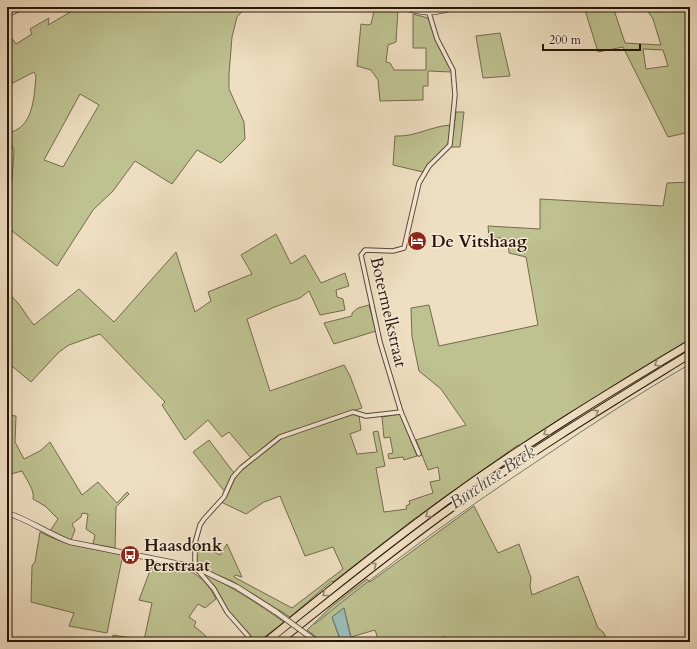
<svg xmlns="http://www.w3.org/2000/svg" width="697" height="649" font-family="Cardo,serif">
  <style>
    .green { fill: #bec190; stroke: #746a4c; fill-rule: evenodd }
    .water { fill: #9abcb8; stroke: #6d7972 }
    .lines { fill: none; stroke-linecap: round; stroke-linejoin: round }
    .stream { stroke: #6d7972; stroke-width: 1 }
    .minor-casing { stroke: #5a4737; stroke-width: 5.5 }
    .tertiary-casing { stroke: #5a4737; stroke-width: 6 }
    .motorway-casing { stroke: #291409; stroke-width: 9 }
    .minor { stroke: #f5ead7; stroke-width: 3.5 }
    .tertiary { stroke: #f5ead7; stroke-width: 4.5 }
    .motorway { stroke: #efdfc2; stroke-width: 7 }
    .tertiary-bridge-casing { stroke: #5a4737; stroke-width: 6; stroke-linecap: butt }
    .tertiary-bridge { stroke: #f5ead7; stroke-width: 4.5 }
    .oneway { stroke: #96846f }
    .labels { text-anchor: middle; stroke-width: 3; stroke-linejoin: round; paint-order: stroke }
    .poi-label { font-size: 17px; font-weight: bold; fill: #291409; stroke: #f5ead7; text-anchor: start }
    .street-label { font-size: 17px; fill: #291409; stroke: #f5ead7 }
    .water-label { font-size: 18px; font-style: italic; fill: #514f46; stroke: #f5ead7 }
  </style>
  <rect width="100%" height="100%" fill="#efdfc2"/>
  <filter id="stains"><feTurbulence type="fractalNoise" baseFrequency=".005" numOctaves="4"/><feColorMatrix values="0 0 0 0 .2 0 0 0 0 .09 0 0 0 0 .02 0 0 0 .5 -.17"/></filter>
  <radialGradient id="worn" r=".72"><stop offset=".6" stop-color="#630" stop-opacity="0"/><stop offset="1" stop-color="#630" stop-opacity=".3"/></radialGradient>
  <g class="green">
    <path d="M79,7H246L237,17L232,37L229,74V89L244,122L245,139L221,163L197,150L172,184L135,161L113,191L93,210L57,266L7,227V194L12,180L14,151L7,133C34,129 34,96 36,76L34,72L7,86V40L11,37L16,44L32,34L30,29L49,18L48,25ZM80,94L99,105L63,167L44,160Z"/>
    <polygon points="375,7 391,7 398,10 396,42 388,45 386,62 390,63 394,70 426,70 426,48 413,48 413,14 428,18 435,38 452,72 428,71 428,86 423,86 423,100 380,101 378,80 371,70 357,66 361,24 368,25 371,24"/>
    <path d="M584,7H590L592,11L613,7L625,43L661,45L653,19L645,7H688L690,14V132L668,137L623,47L598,52ZM643,49L663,50L668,66L646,69Z"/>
    <polygon points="500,33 510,76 483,78 476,36"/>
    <polygon points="456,112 464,112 460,147 451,147"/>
    <path d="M451,125L448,144L430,162L423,172L393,165L395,136C416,137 431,126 451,125Z"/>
    <polygon points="690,182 690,339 630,375 520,446 518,445 414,519 333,582 332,581 290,617 232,581 196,566 196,542 220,555 227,544 242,577 235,575 234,577 292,608 343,569 333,547 305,556 280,496 264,502 246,514 221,502 226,496 237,474 277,440 283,437 355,414 359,416 361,430 350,434 357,454 377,452 373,432 378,431 385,466 376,468 384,512 407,509 406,506 410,504 409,501 433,493 430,482 440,480 438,467 428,470 416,440 466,425 441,389 419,371 412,337 411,308 429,305 439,346 538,325 526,257 509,253 508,239 489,237 488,226 540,229 540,199 663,206 667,183"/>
    <path d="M276,234L291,264L305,255L321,283L345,273L349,286L336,290L337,297L343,299L345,310L320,315L309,291L300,298L277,306L247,319L270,391L344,365L350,376L362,408L279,435L251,458L229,432L222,437L208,420L185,440L162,405L165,402L100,334L69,345L59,352L31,382L7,362V293C21,303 23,312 34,325L79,289L114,322L176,252L195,312L211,301L208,292L252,274L241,255Z"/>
    <polygon points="369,305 376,331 334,344 324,323 352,316 352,313 358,308"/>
    <polygon points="400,414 417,456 404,460 403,457 389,459 388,454 393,453 390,437 384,438 382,417"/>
    <path d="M7,415L16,416L15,442L24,459L40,451L50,442L82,495L98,482L117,503L127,492L129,494L116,507L115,548L93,544L95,535L86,529L88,514L82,513L81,517L72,524L75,530L71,540L50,531L58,519L45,506L33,499C35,490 26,479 22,471L7,475Z"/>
    <polygon points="209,440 234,473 225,492 193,452"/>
    <polygon points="474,506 498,553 519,544 531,578 530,586 532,595 578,576 598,628 603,632 609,642 445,642 445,636 433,642 379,642 375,630 351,637 344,608 332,617 339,637 336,642 323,642 307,630 331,607 367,579 370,582"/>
    <path d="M40,532C66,546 93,549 123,554L107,633L69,626L74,613L31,602L32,566L35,562Z"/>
    <path d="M154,560C182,567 202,570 216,599L205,608L198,604L189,617L196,622L194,626L207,637L204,642H112L113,635L144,640L152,603L139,600Z"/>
    <path d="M202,573C232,586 258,604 284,622L258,642H251L254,639L229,612L214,585Z"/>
  </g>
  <polygon class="water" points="344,608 351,639 343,642 341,641 332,617"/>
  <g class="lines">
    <path class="stream" d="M315,624C389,563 465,509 545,456C592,424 640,393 690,364"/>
    <defs>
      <g id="minor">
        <polyline points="419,454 401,412 380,342 361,255 365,250 393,251 404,248 419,183 429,166 450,145 455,95 453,70 437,39 429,13"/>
        <polyline points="247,642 248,636 227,612 214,589 195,567 195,543 200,525 204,519 224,497 233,477 241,468 280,437 353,412 366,416 401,412"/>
      </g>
      <g id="tertiary">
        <path d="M402,7C424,15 435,13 457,7"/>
        <polyline points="7,15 22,7"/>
        <path d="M7,513C30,520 48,534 70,542L195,567L237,587L276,612"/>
        <polyline points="313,639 317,642"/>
      </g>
      <g id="motorway">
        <path d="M266,642C326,593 386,545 449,499C526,443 608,393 690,344"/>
        <path d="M278,642C335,597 391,551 451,508C528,453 609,404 690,354"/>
      </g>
    </defs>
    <use href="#minor" class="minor-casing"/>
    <use href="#tertiary" class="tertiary-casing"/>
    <use href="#motorway" class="motorway-casing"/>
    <use href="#minor" class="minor"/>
    <use href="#tertiary" class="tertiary"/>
    <use href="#motorway" class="motorway"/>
    <defs>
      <polyline id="tertiary-bridge" points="276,612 313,639"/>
    </defs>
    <use href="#tertiary-bridge" class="tertiary-bridge-casing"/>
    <use href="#tertiary-bridge" class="tertiary-bridge"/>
  </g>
  <defs><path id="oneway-chevron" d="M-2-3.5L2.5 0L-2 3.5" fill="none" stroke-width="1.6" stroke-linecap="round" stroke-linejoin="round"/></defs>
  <g class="oneway">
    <use href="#oneway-chevron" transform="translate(657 364) rotate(149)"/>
    <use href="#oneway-chevron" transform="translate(596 412) rotate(-32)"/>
    <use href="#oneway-chevron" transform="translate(546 433) rotate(148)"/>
    <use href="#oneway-chevron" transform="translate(428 515) rotate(143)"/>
    <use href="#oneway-chevron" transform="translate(374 565) rotate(-39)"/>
    <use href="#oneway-chevron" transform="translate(325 594) rotate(142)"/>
  </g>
  <defs>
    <symbol id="hotel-disc" viewBox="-11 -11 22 22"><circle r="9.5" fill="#8f2418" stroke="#f5ead7"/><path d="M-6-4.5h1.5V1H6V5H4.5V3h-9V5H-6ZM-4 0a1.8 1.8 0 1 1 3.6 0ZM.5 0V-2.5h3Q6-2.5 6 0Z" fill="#fff"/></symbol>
    <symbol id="bus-disc" viewBox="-11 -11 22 22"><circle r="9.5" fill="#8f2418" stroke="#f5ead7"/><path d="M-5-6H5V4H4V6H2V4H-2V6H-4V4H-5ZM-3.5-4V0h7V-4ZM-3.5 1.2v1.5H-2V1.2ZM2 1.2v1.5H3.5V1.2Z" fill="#fff"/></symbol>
  </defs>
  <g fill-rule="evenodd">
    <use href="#hotel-disc" x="406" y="230" width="22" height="22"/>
    <use href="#bus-disc" x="119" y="544" width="22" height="22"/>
  </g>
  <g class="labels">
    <g class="poi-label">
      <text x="431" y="247">De Vitshaag</text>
      <text x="144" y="551">Haasdonk<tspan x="144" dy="20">Perstraat</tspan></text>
    </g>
    <g class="street-label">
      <text transform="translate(389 312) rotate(77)" y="6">Botermelkstraat</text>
    </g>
    <g class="water-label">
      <text transform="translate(492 477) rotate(-34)" y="6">Burchtse Beek</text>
    </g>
  </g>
  <rect width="697" height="649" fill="none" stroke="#efdfc2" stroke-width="24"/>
  <rect x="8" y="8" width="681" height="633" fill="none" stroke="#291409" stroke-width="2"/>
  <rect x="12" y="12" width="673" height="625" fill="none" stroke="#291409"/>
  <path d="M543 44v6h97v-6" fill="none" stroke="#291409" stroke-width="2"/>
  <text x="549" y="44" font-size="12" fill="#291409" stroke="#f5ead7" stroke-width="3" paint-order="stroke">200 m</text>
  <rect width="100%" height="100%" filter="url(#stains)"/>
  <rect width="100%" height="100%" fill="url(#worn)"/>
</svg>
